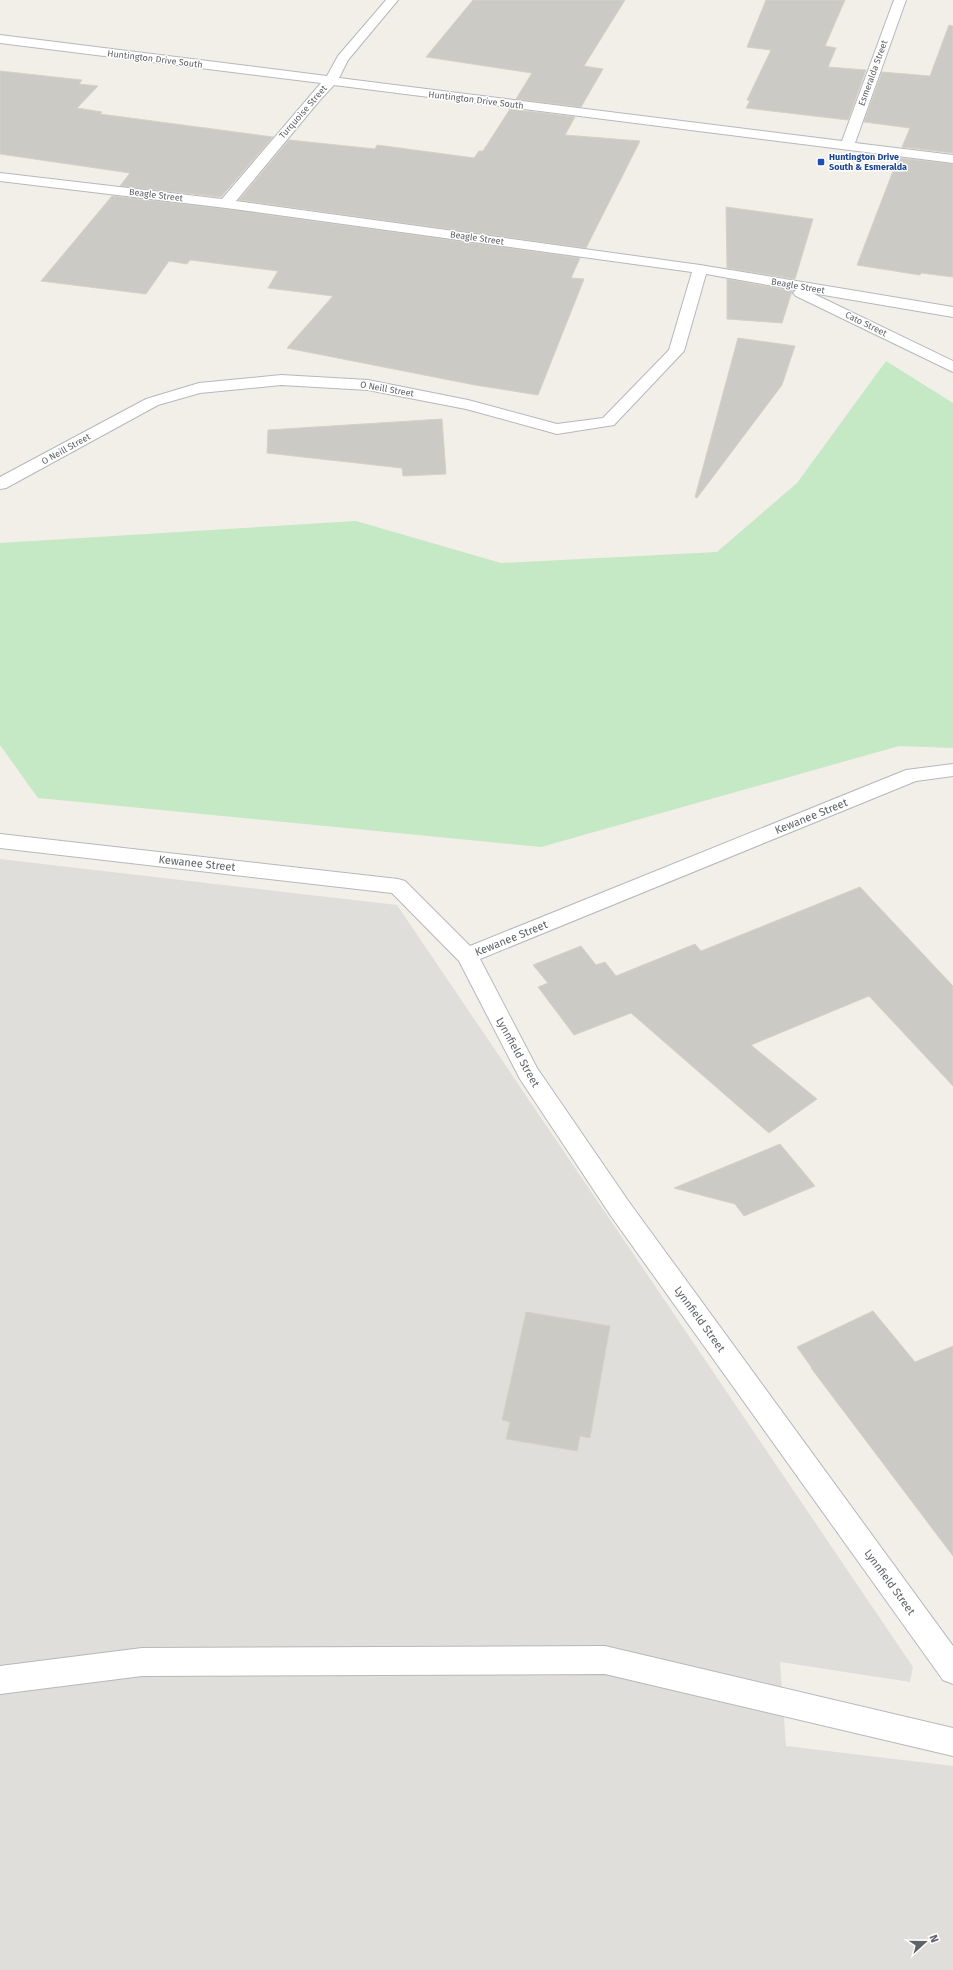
<svg xmlns="http://www.w3.org/2000/svg" width="953" height="1970" font-family="'Fira Sans',sans-serif">
  <style>
    .industrial { fill: #e0deda }
    .green { fill: #c5e8c5 }
    .building { fill: #cccac5; stroke: #d6d1c6 }
    .lines { fill: none; stroke-linecap: round; stroke-linejoin: round }
    .minor-casing { stroke: #b5b8bc; stroke-width: 2 }
    .minor { fill: #fff; fill-rule: evenodd }
    .transit-dot { fill: #1a4fb4; stroke: #fff; stroke-width: 1.5 }
    .labels { text-anchor: middle; stroke-width: 3; stroke-linejoin: round; paint-order: stroke }
    .far-street-label { font-size: 9px; fill: #5f6368; stroke: #fff }
    .far-transit-label { font-size: 9px; font-weight: bold; fill: #164399; stroke: #fff; text-anchor: start }
    .street-label { font-size: 11px; fill: #5f6368; stroke: #fff }
  </style>
  <rect width="100%" height="100%" fill="#f1efe8"/>
  <polygon class="industrial" points="0,859 397,905 913,1667 910,1682 780,1662 786,1746 953,1766 953,1970 0,1970"/>
  <polygon class="green" points="886,361 953,403 953,748 899,746 541,847 38,798 0,745 0,543 356,521 501,563 717,552 797,483"/>
  <g class="building">
    <polygon points="473,0 625,0 584,66 603,69 581,107 516,99 532,73 426,57"/>
    <polygon points="766,0 845,0 825,46 836,48 828,67 866,70 848,120 746,108 750,101 747,100 771,50 747,47"/>
    <polygon points="949,25 953,26 953,153 902,147 910,128 864,122 882,72 930,76"/>
    <polygon points="0,71 82,80 79,84 98,86 77,108 102,112 100,114 273,137 221,197 120,186 130,173 0,154"/>
    <polygon points="510,109 575,117 565,135 640,141 586,248 239,200 289,140 375,149 377,145 474,158 479,151 483,151"/>
    <polygon points="898,158 953,164 953,277 921,273 920,275 857,265"/>
    <polygon points="112,196 226,209 580,258 571,278 584,279 538,395 475,385 287,348 333,296 268,288 278,271 190,260 187,264 169,261 146,294 41,281"/>
    <polygon points="726,207 813,219 795,279 727,268"/>
    <polygon points="727,279 792,291 782,323 727,319"/>
    <polygon points="738,338 795,346 782,385 697,498 695,497"/>
    <polygon points="442,419 446,474 403,476 402,468 267,453 268,430"/>
    <polygon points="860,887 953,986 953,1086 869,996 751,1045 817,1099 769,1133 631,1013 574,1035 538,987 548,983 533,965 581,946 596,965 605,962 616,976 695,944 701,951"/>
    <polygon points="780,1144 815,1186 744,1216 735,1204 674,1188"/>
    <polygon points="873,1311 915,1362 953,1346 953,1556 811,1368 812,1368 797,1347"/>
    <polygon points="526,1312 610,1326 590,1438 580,1436 577,1451 506,1439 510,1422 502,1420"/>
  </g>
  <g class="lines">
    <defs>
      <g id="minor">
        <polygon points="386,0 398,0 348,60 339,78 842,141 894,0 906,0 855,143 953,155 953,163 334,85 320,100 236,201 700,265 953,307 953,317 812,293 953,361 953,372 796,296 793,293 796,290 706,274 684,351 614,425 557,434 466,409 368,390 281,385 200,393 158,405 6,488 0,489 0,477 146,399 199,383 281,375 368,380 468,400 557,424 603,418 669,350 692,272 226,208 0,181 0,173 222,199 321,83 0,43 0,35 327,76 338,56"/>
        <polygon points="953,764 953,776 916,781 480,959 537,1068 629,1202 953,1646 953,1684 943,1680 611,1216 520,1079 459,961 392,893 0,848 0,834 398,879 405,881 470,946 906,770"/>
        <polygon points="605,1646 953,1728 953,1756 605,1674 142,1676 0,1694 0,1666 142,1648"/>
      </g>
    </defs>
    <use href="#minor" class="minor-casing"/>
    <use href="#minor" class="minor"/>
  </g>
  <rect class="transit-dot" x="817" y="158" width="8" height="8" rx="2"/>
  <g class="labels">
    <g class="far-street-label">
      <text transform="translate(155 59) rotate(7)" y="3">Huntington Drive South</text>
      <text transform="translate(873 73) rotate(-70)" y="3">Esmeralda Street</text>
      <text transform="translate(476 100) rotate(7)" y="3">Huntington Drive South</text>
      <text transform="translate(303 112) rotate(-49)" y="3">Turquoise Street</text>
      <text transform="translate(156 195) rotate(7)" y="3">Beagle Street</text>
      <text transform="translate(477 238) rotate(8)" y="3">Beagle Street</text>
      <text transform="translate(798 286) rotate(10)" y="3">Beagle Street</text>
      <text transform="translate(866 324) rotate(26)" y="3">Cato Street</text>
      <text transform="translate(387 389) rotate(10)" y="3">O Neill Street</text>
      <text transform="translate(66 449) rotate(-29)" y="3">O Neill Street</text>
    </g>
    <g class="far-transit-label">
      <text x="829" y="160">Huntington Drive<tspan x="829" dy="10">South &amp; Esmeralda</tspan></text>
    </g>
    <g class="street-label">
      <text transform="translate(811 816) rotate(-22)" y="4">Kewanee Street</text>
      <text transform="translate(197 863) rotate(6)" y="4">Kewanee Street</text>
      <text transform="translate(511 938) rotate(-22)" y="4">Kewanee Street</text>
      <text transform="translate(518 1052) rotate(61)" y="4">Lynnfield Street</text>
      <text transform="translate(700 1319) rotate(54)" y="4">Lynnfield Street</text>
      <text transform="translate(890 1582) rotate(54)" y="4">Lynnfield Street</text>
    </g>
  </g>
  <g transform="translate(925 1942) rotate(69)" stroke="#ffffff" stroke-width="3" paint-order="stroke">
  <path d="M0-3L7 15L0 10L-7 15Z" fill="#5f6368"/>
  <text y="-6" font-size="11" font-weight="bold" text-anchor="middle" fill="#5f6368">N</text>
  </g>
</svg>
